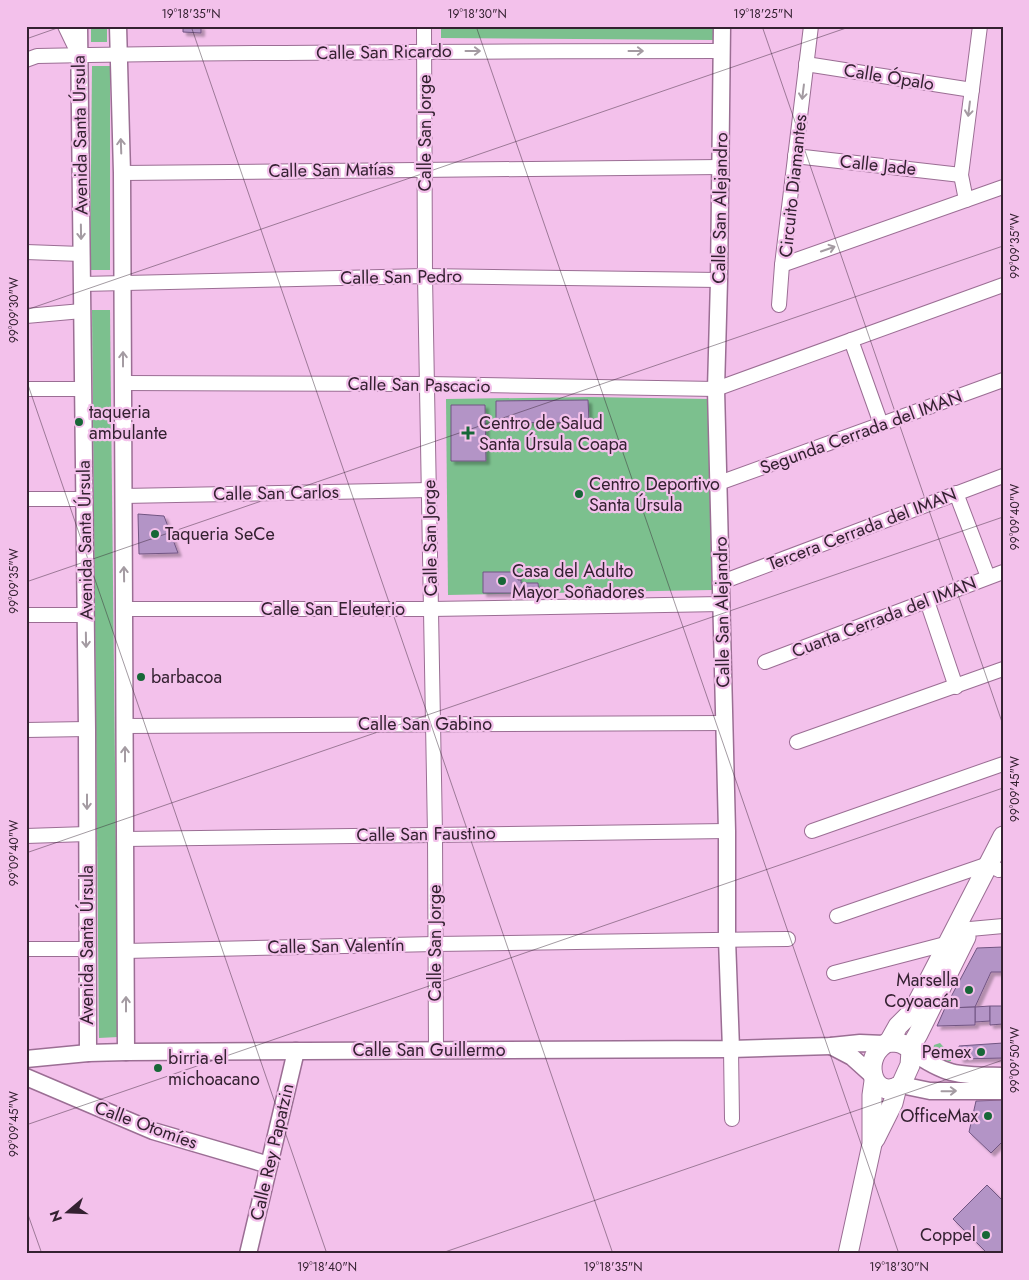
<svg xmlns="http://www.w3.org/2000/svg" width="1029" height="1280" font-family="Jost,sans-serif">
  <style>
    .green { fill: #7cc08e }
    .building { fill: #b394c6; stroke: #715582; filter: url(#shadow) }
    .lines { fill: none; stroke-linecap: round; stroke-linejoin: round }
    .minor-casing { stroke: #9b6e94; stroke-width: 16 }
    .tertiary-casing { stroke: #9b6e94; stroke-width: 19 }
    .secondary-casing { stroke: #9b6e94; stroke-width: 21 }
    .minor { stroke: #fff; stroke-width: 14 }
    .tertiary { stroke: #fff; stroke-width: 16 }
    .secondary { stroke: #fff; stroke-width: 19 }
    .oneway { stroke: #a49ba2 }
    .ticks { fill: none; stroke: #342131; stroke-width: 1; stroke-opacity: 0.45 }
    .poi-dot { fill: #176737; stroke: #f3c1eb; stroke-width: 2 }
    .labels { text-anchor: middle; stroke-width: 4.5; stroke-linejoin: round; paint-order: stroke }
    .street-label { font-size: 18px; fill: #342131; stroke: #f3c1eb }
    .poi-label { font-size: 18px; fill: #342131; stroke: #f3c1eb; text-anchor: start }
    .neatline { fill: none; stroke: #342131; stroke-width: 2 }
    .ticks-label { font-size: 12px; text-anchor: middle; fill: #342131 }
  </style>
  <defs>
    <filter id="shadow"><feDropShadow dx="3.5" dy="3.5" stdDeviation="1" flood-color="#0004"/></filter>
  </defs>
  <rect width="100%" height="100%" fill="#f3c1eb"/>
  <g class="green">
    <rect x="91" y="26" width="16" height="16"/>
    <polygon points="441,26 714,26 713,40 441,38"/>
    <polygon points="92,66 110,66 110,270 90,270"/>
    <polygon points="92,310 110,310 118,1037 99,1038"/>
    <polygon points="589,397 709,399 712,590 448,595 446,399"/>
    <path d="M940,1043L951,1055V1061C942,1063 938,1058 933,1051L934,1045Z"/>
  </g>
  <g class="building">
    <polygon points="183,26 201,26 201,33 183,32"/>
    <polygon points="588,400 589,422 496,423 496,401"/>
    <polygon points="451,405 485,405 486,461 451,461"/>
    <polygon points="138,514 164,516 178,553 139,554"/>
    <polygon points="483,572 518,572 518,580 521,580 521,583 538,583 539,593 483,593"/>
    <polygon points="1003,947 1003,972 991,972 975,1007 945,1008 977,948"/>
    <polygon points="990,1006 990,1021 975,1022 975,1007"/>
    <polygon points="990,1006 1003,1006 1003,1024 990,1025"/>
    <polygon points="975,1007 975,1025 937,1026 945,1008"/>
    <polygon points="1003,1043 1003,1058 960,1059 959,1046"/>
    <polygon points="1003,1100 1003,1141 991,1153 969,1132 976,1101"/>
    <polygon points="987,1185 1003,1201 1003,1251 1000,1254 988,1254 953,1219"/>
  </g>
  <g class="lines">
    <defs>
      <g id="minor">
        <polyline points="65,26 78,53"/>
        <polyline points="424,26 425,276 435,834 436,1050"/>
        <path d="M26,60L37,56C265,52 493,51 722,51"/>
        <polyline points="806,64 972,90"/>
        <polyline points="795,156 961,175"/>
        <polyline points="122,173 720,167"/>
        <polyline points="966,200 961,175 980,26"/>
        <polyline points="26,252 81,254"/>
        <polyline points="782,265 1003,187"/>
        <polyline points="82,284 425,276 719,280"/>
        <polyline points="779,305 782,265 811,26"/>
        <polyline points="26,316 82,311"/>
        <polyline points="851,340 881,424"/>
        <polyline points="123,383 428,384 716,389 1003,285"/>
        <polyline points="26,389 82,389"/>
        <polyline points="719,483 1003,380"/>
        <polyline points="956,493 988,577"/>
        <polyline points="123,496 429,490"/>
        <polyline points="26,499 85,499"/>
        <polyline points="722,582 1003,476"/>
        <polyline points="927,601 956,687"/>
        <polyline points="124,609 431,609 722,604"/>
        <polyline points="26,615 85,615"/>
        <polyline points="765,662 1003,572"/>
        <polyline points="125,726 725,723"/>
        <polyline points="26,730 87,729"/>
        <polyline points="797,742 1003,669"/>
        <polyline points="812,831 1003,764"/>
        <polyline points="26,836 87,834"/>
        <polyline points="125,839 727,831"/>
        <polyline points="837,916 988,864 999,870"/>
        <polyline points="26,949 87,949"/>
        <polyline points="125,951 435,944 788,939"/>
        <polyline points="834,973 949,943 970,929 1003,926"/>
        <polyline points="731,1049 732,1119"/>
      </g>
      <g id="tertiary">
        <polyline points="79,26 87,729 88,1053"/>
        <polyline points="118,26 122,173 126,1052"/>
        <polyline points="722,26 719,280 716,389 727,831 727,939 731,1049"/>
        <polyline points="831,1046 852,1057 872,1075"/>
        <path d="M911,1051C948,1077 959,1075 1003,1076"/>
        <polyline points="26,1059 88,1053 126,1052 731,1049 831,1046 860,1043 884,1044"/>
        <polyline points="26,1077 153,1131 269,1165"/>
        <polyline points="901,1085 930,1091 1003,1091"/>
        <polyline points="248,1254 296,1051"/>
      </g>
      <g id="secondary">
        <polyline points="889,1042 898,1026 913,1011 1003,836"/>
        <path d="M889,1042C898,1042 905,1043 911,1051L910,1065L901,1085C871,1103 860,1054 889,1042Z"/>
        <polyline points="910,1048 918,1034 966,937"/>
        <polyline points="875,1139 893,1103 897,1087"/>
        <polyline points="848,1254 872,1144 872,1095 874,1081"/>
      </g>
    </defs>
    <use href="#minor" class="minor-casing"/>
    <use href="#tertiary" class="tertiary-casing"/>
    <use href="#secondary" class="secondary-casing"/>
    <use href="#minor" class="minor"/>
    <use href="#tertiary" class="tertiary"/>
    <use href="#secondary" class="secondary"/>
  </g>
  <defs><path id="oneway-shaft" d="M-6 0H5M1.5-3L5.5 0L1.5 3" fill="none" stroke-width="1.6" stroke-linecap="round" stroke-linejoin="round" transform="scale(1.25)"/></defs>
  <g class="oneway">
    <use href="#oneway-shaft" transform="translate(473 51)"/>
    <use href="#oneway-shaft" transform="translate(636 51)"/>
    <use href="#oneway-shaft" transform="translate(803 92) rotate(97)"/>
    <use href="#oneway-shaft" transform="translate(969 109) rotate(97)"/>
    <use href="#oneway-shaft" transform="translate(121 146) rotate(-92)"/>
    <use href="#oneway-shaft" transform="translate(81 232) rotate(89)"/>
    <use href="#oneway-shaft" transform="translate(828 249) rotate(-19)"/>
    <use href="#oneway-shaft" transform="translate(123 359) rotate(-90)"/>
    <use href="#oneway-shaft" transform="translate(124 574) rotate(-91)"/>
    <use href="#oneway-shaft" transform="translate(86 640) rotate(89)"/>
    <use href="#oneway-shaft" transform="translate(125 754) rotate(-90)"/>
    <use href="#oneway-shaft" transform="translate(87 802) rotate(90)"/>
    <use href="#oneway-shaft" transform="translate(126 1004) rotate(-90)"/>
    <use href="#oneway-shaft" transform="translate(949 1091) rotate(-1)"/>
  </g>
  <path class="ticks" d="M191,26L613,1254M476,26L899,1254M762,26L1003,725M26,39L63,26M26,310L852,26M26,379L327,1254M26,582L1003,246M26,853L1003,517M26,1125L1003,788M26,1209L42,1254M439,1254L1003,1060"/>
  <g class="poi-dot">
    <circle cx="79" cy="422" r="5"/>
    <path d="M465.5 425.5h5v5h5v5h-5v5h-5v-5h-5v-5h5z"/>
    <circle cx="579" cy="494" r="5"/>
    <circle cx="155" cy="534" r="5"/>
    <circle cx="502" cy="581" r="5"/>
    <circle cx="141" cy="677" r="5"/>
    <circle cx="969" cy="990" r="5"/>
    <circle cx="981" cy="1052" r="5"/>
    <circle cx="158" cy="1068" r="5"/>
    <circle cx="988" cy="1116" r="5"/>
    <circle cx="986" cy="1235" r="5"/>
  </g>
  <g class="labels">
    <g class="street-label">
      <text transform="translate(384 52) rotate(-1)" y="6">Calle San Ricardo</text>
      <text transform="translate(889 77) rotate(9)" y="6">Calle Ópalo</text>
      <text transform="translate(425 133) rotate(-90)" y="6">Calle San Jorge</text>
      <text transform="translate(80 135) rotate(-91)" y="6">Avenida Santa Úrsula</text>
      <text transform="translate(878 165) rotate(6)" y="6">Calle Jade</text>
      <text transform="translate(331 170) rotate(-1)" y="6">Calle San Matías</text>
      <text transform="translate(793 186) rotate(-84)" y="6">Circuito Diamantes</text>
      <text transform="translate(720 208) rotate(-89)" y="6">Calle San Alejandro</text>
      <text transform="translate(401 277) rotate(-1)" y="6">Calle San Pedro</text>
      <text transform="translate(419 385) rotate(1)" y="6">Calle San Pascacio</text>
      <text transform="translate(861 432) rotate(-20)" y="6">Segunda Cerrada del IMAN</text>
      <text transform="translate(276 493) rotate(-1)" y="6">Calle San Carlos</text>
      <text transform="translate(862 529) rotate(-21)" y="6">Tercera Cerrada del IMAN</text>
      <text transform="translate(430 538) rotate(-91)" y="6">Calle San Jorge</text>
      <text transform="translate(85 540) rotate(-91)" y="6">Avenida Santa Úrsula</text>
      <text x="333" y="615">Calle San Eleuterio</text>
      <text transform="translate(722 612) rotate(-91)" y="6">Calle San Alejandro</text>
      <text transform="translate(884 617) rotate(-21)" y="6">Cuarta Cerrada del IMAN</text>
      <text x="425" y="730">Calle San Gabino</text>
      <text transform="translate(426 834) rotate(-1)" y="6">Calle San Faustino</text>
      <text transform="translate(435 943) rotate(-90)" y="6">Calle San Jorge</text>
      <text transform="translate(87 945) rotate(-90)" y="6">Avenida Santa Úrsula</text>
      <text transform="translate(336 946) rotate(-1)" y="6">Calle San Valentín</text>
      <text x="429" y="1056">Calle San Guillermo</text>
      <text transform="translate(146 1125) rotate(20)" y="6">Calle Otomíes</text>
      <text transform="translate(272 1152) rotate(-77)" y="6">Calle Rey Papatzin</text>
    </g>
    <g class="poi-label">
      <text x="89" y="418">taqueria<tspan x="89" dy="21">ambulante</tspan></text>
      <text x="479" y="429">Centro de Salud<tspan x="479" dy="21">Santa Úrsula Coapa</tspan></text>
      <text x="589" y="490">Centro Deportivo<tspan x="589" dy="21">Santa Úrsula</tspan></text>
      <text x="165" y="540">Taqueria SeCe</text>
      <text x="512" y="577">Casa del Adulto<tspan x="512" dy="21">Mayor Soñadores</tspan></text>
      <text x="151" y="683">barbacoa</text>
      <text x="959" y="986" text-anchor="end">Marsella<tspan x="959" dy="21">Coyoacán</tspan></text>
      <text x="971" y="1058" text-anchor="end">Pemex</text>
      <text x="168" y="1064">birria el<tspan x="168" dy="21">michoacano</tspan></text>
      <text x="978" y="1122" text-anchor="end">OfficeMax</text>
      <text x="976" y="1241" text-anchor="end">Coppel</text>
    </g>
  </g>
  <rect width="1029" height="1280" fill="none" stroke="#f3c1eb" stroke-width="55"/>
  <g transform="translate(68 1212) rotate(251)" stroke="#f3c1eb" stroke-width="4" paint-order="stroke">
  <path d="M0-4L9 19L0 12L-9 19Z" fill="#342131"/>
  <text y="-8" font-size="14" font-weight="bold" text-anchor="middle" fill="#342131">N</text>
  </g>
  <rect x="28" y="28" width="974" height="1224" class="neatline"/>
  <g class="ticks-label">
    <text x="191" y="18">19°18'35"N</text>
    <text x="477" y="18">19°18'30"N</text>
    <text x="763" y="18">19°18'25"N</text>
    <text transform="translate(1015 246) rotate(-90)" y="4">99°09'35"W</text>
    <text transform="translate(14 310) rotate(-90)" y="4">99°09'30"W</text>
    <text transform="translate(1015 517) rotate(-90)" y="4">99°09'40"W</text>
    <text transform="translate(14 581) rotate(-90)" y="4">99°09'35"W</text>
    <text transform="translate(1015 789) rotate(-90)" y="4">99°09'45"W</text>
    <text transform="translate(14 853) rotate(-90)" y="4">99°09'40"W</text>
    <text transform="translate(1015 1060) rotate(-90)" y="4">99°09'50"W</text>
    <text transform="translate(14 1124) rotate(-90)" y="4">99°09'45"W</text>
    <text x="327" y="1271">19°18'40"N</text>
    <text x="613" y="1271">19°18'35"N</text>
    <text x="899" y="1271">19°18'30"N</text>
  </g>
</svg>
